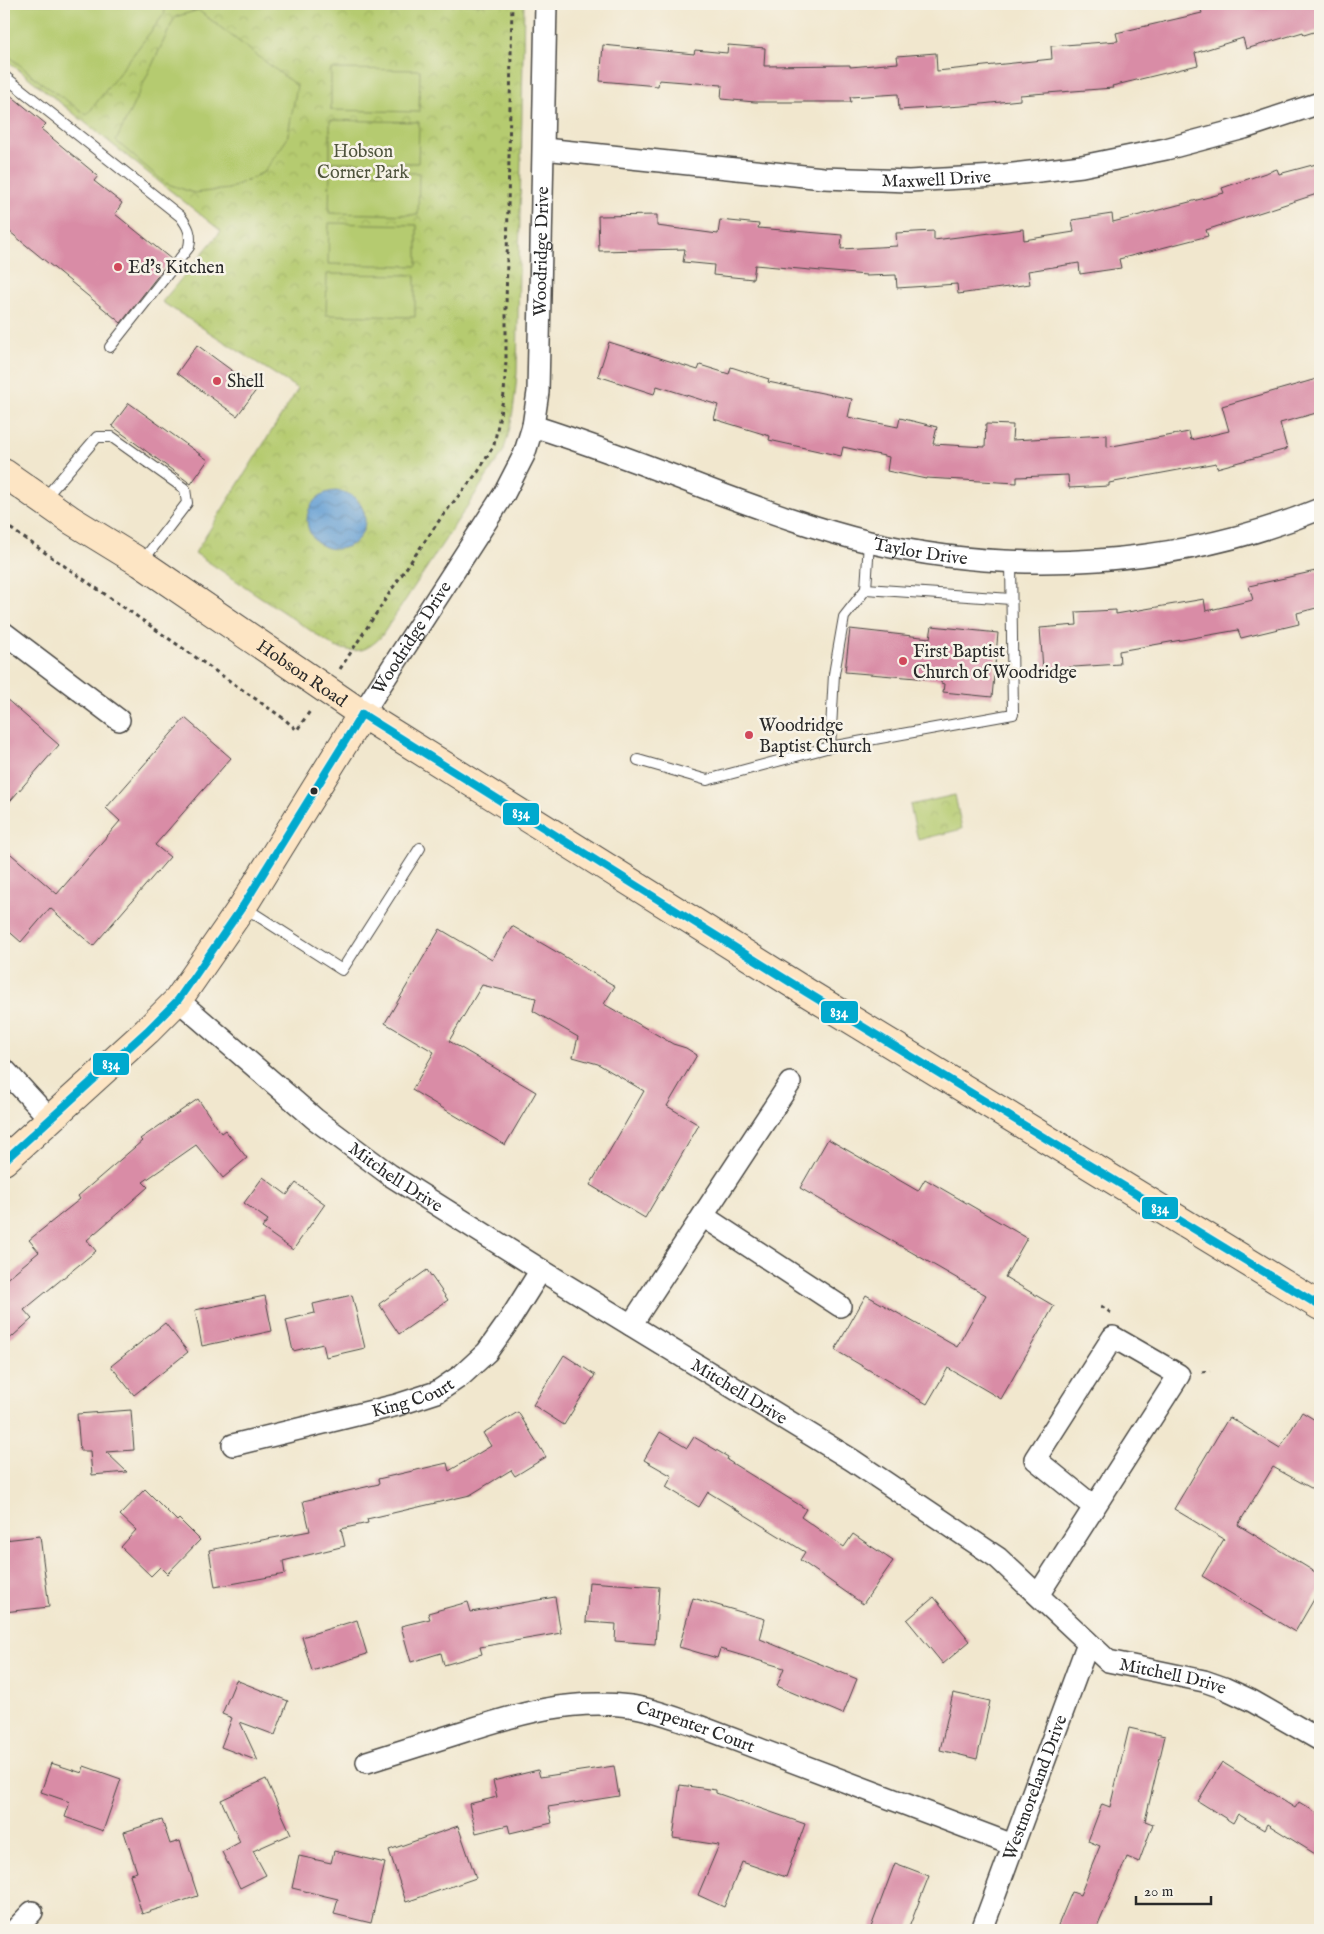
<svg xmlns="http://www.w3.org/2000/svg" width="1324" height="1934" font-family="'IM FELL English',serif">
  <style>
    .park { fill: url(#park-crowns); stroke: #707b4d }
    .pitch { fill: #b5cb6f; stroke: #707b4d }
    .water { fill: url(#water-waves); stroke: #48647f }
    .building { fill: #d98ca6 }
    .lines { fill: none; stroke-linecap: round; stroke-linejoin: round }
    .lane-casing { stroke: #494743; stroke-width: 12 }
    .street-casing { stroke: #494743; stroke-width: 24 }
    .secondary-casing { stroke: #494743; stroke-width: 30 }
    .path { stroke: #494743; stroke-width: 3; stroke-dasharray: 4 4; stroke-linecap: butt }
    .lane { stroke: #fff; stroke-width: 10 }
    .street { stroke: #fff; stroke-width: 21 }
    .secondary { stroke: #fde5c4; stroke-width: 28 }
    .bus-1-casing { stroke: #f7f3e8; stroke-width: 11 }
    .bus-1 { stroke: #00a9ce; stroke-width: 8 }
    .poi-dot { fill: #d1495b; stroke: #f7f3e8; stroke-width: 2 }
    .bus-dot { fill: #2b2b2b; stroke: #f7f3e8; stroke-width: 2 }
    .labels { text-anchor: middle; stroke-width: 5; stroke-linejoin: round; paint-order: stroke }
    .park-label { font-size: 18px; fill: #4e533c; stroke: #f7f3e8 }
    .street-label { font-size: 18px; fill: #2b2b2b; stroke: #f7f3e8 }
    .poi-label { font-size: 18px; fill: #2b2b2b; stroke: #f7f3e8; text-anchor: start }
    .line-badge { stroke: #f7f3e8; stroke-width: 2 }
    .badge-label { font-size: 14px; text-anchor: middle; font-weight: bold; fill: #fff }
  </style>
  <defs>
    <pattern id="park-crowns" width="20" height="18" patternUnits="userSpaceOnUse" patternTransform="scale(1.25)"><rect width="20" height="18" fill="#b5cb6f"/><path d="M2 6a3 3 0 1 1 6 0M12 15a3 3 0 1 1 6 0" fill="none" stroke="#9cae60"/></pattern>
    <pattern id="water-waves" width="16" height="10" patternUnits="userSpaceOnUse" patternTransform="scale(1.25)"><rect width="16" height="10" fill="#649ed3"/><path d="M0 5q4-4 8 0t8 0" fill="none" stroke="#5381ab"/></pattern>
  </defs>
  <rect width="100%" height="100%" fill="#f7f3e8"/>
  <filter id="ink" filterUnits="userSpaceOnUse"><feTurbulence type="fractalNoise" baseFrequency=".02" numOctaves="2"/><feDisplacementMap in="SourceGraphic" scale="10" xChannelSelector="R" yChannelSelector="G"/><feConvolveMatrix kernelMatrix="1 2 1 2 8 2 1 2 1" color-interpolation-filters="sRGB"/></filter>
  <filter id="wash" filterUnits="userSpaceOnUse"><feTurbulence type="fractalNoise" baseFrequency=".0096" numOctaves="4" result="noise"/><feDisplacementMap in="SourceGraphic" scale="20" xChannelSelector="R" yChannelSelector="G"/><feGaussianBlur stdDeviation="1.12" result="paint"/><feColorMatrix in="noise" values="0 0 0 0 0 0 0 0 0 0 0 0 0 0 0 0 0 1.4 0 .05"/><feComposite in="paint" operator="in"/></filter>
  <g filter="url(#wash)">
    <rect width="100%" height="100%" fill="#f1e7ce"/>
    <g class="park">
      <path d="M4,4H524L517,373C515,400 512,426 503,452L381,637C364,653 357,653 335,647L195,553L298,389L162,302L221,231L4,58Z"/>
      <polygon points="955,795 962,829 918,840 910,805"/>
    </g>
    <g class="pitch">
      <polygon points="4,4 163,4 165,13 87,115 39,81 9,56 4,41"/>
      <polygon points="198,10 297,86 287,139 264,172 229,189 194,193 165,183 116,141 175,17"/>
      <polygon points="331,69 420,70 419,112 331,110"/>
      <polygon points="330,120 419,122 418,163 330,162"/>
      <polygon points="330,172 419,173 418,215 329,213"/>
      <polygon points="329,223 417,225 417,266 328,264"/>
      <polygon points="327,274 415,275 415,317 326,315"/>
    </g>
    <circle class="water" cx="336" cy="520" r="29"/>
    <g id="blocks">
      <g class="building">
        <polygon points="1199,4 1320,4 1320,30 1304,35 1303,32 1246,49 1243,38 1195,53 1198,65 1112,86 1113,88 1020,95 1020,100 962,106 899,110 898,94 850,97 851,102 755,102 721,99 722,85 659,80 658,86 600,81 603,45 694,54 695,50 727,53 728,45 765,48 764,66 850,65 850,67 898,63 897,56 936,53 937,71 1052,59 1051,46 1118,41 1116,33 1202,13"/>
        <polygon points="4,90 46,124 41,129 98,176 94,181 122,203 115,214 171,259 121,323 4,227"/>
        <polygon points="1320,163 1320,193 1206,230 1208,236 1119,259 1121,268 1080,274 1079,263 1028,271 1030,284 958,294 957,284 897,288 896,275 866,276 866,275 755,265 753,279 713,275 714,265 683,262 685,249 599,251 598,216 657,215 657,226 718,234 720,220 759,224 758,228 842,235 841,249 897,246 896,233 934,231 934,240 1023,229 1024,240 1074,232 1072,220 1112,214 1113,222 1224,193 1222,188 1277,169 1279,174"/>
        <polygon points="609,342 698,370 700,365 729,374 731,367 769,379 768,382 852,399 848,417 898,427 900,418 937,427 933,444 985,447 986,424 1013,425 1012,440 1107,435 1107,447 1189,432 1191,440 1229,431 1222,406 1320,378 1320,412 1280,423 1287,449 1217,468 1216,463 1109,483 1109,486 1069,488 1068,475 1017,477 1017,483 926,478 926,479 887,471 889,457 843,447 841,456 769,440 770,436 714,419 718,405 657,386 654,394 598,376"/>
        <polygon points="197,345 257,389 237,416 177,373"/>
        <polygon points="129,403 208,460 191,484 112,426"/>
        <polygon points="1320,570 1320,607 1297,613 1299,624 1241,638 1238,630 1119,651 1120,664 1043,669 1040,628 1077,625 1076,612 1116,610 1116,614 1204,599 1206,611 1253,600 1249,586"/>
        <polygon points="932,626 998,633 992,697 943,692 944,684 941,683 941,680 845,672 850,629 930,638"/>
        <polygon points="4,697 59,745 4,808"/>
        <polygon points="185,718 231,758 155,845 170,857 93,946 50,908 21,942 4,927 4,848 57,894 120,821 106,808"/>
        <polygon points="512,926 615,986 604,1004 673,1044 686,1048 697,1055 667,1106 699,1125 645,1218 590,1185 644,1091 598,1064 573,1057 578,1037 533,1011 536,998 482,985 449,1041 536,1092 505,1145 412,1090 434,1052 385,1023 440,929 492,960"/>
        <polygon points="198,1099 221,1133 225,1130 247,1158 223,1178 196,1145 143,1182 148,1187 87,1240 96,1251 24,1310 32,1319 4,1344 4,1281 39,1252 29,1240 80,1199 78,1196 142,1141 140,1139"/>
        <polygon points="828,1139 918,1191 925,1179 1027,1238 1005,1277 1054,1306 1001,1399 948,1368 927,1404 835,1350 866,1295 957,1347 986,1295 800,1188"/>
        <polygon points="263,1177 287,1195 296,1183 325,1204 293,1250 262,1228 268,1220 244,1203"/>
        <polygon points="427,1270 448,1300 399,1334 379,1304"/>
        <polygon points="352,1295 365,1348 326,1357 323,1344 293,1351 286,1320 315,1313 313,1304"/>
        <polygon points="265,1296 272,1331 202,1346 195,1310"/>
        <polygon points="165,1323 188,1352 134,1395 111,1366"/>
        <polygon points="564,1355 595,1375 564,1425 533,1405"/>
        <polygon points="131,1410 134,1450 106,1452 127,1472 92,1475 90,1451 80,1451 77,1414"/>
        <polygon points="518,1412 546,1457 515,1476 511,1470 470,1495 367,1519 368,1523 341,1529 345,1546 283,1561 285,1574 215,1587 209,1550 310,1531 303,1501 379,1484 378,1479 447,1463 449,1471 491,1446 483,1433"/>
        <polygon points="1302,1412 1320,1423 1320,1493 1273,1467 1238,1525 1320,1575 1320,1589 1295,1632 1202,1576 1224,1539 1174,1509 1229,1417 1280,1448"/>
        <polygon points="660,1432 687,1448 694,1437 728,1457 727,1460 806,1509 801,1517 844,1547 853,1534 893,1561 863,1604 800,1560 805,1552 708,1492 699,1507 666,1487 672,1476 644,1460"/>
        <polygon points="145,1489 177,1521 179,1519 200,1540 167,1574 160,1567 151,1576 121,1547 136,1530 120,1515"/>
        <polygon points="40,1536 49,1607 4,1612 4,1540"/>
        <polygon points="589,1582 659,1587 655,1644 615,1641 616,1624 586,1622"/>
        <polygon points="555,1597 561,1633 480,1647 482,1654 444,1665 441,1653 411,1662 401,1626 430,1619 428,1613 468,1602 471,1612"/>
        <polygon points="934,1597 970,1641 943,1664 907,1620"/>
        <polygon points="693,1598 765,1619 760,1639 857,1679 843,1714 777,1686 784,1668 720,1649 717,1658 679,1647"/>
        <polygon points="357,1620 367,1654 312,1671 302,1637"/>
        <polygon points="236,1680 288,1701 275,1735 240,1722 258,1761 221,1747 232,1718 222,1714"/>
        <polygon points="953,1693 990,1701 977,1759 940,1750"/>
        <polygon points="1129,1728 1165,1736 1145,1821 1153,1824 1139,1862 1127,1857 1096,1930 1056,1930 1072,1892 1080,1895 1100,1846 1088,1841 1102,1804 1110,1807"/>
        <polygon points="1222,1762 1295,1808 1299,1802 1320,1815 1320,1857 1267,1824 1264,1830 1238,1814 1233,1823 1198,1801"/>
        <polygon points="51,1763 82,1773 84,1766 121,1779 103,1831 65,1817 70,1802 41,1792"/>
        <polygon points="614,1766 619,1796 548,1807 552,1823 510,1833 508,1825 476,1833 469,1804 497,1797 493,1781 538,1770 540,1777"/>
        <polygon points="266,1779 291,1834 253,1851 266,1875 240,1888 222,1852 240,1842 221,1800"/>
        <polygon points="680,1785 716,1790 716,1793 805,1824 786,1877 742,1862 724,1907 698,1895 719,1845 673,1838"/>
        <polygon points="162,1820 170,1844 180,1841 198,1896 142,1914 130,1874 137,1872 124,1832"/>
        <polygon points="458,1826 476,1878 406,1902 389,1850"/>
        <polygon points="334,1851 385,1863 371,1923 334,1914 338,1899 292,1888 299,1856 331,1863"/>
        <polygon points="895,1863 929,1876 908,1930 870,1930"/>
      </g>
    </g>
  </g>
  <g filter="url(#ink)">
    <use href="#blocks" fill-opacity="0" stroke="#494743" stroke-width="1"/>
    <g class="lines">
      <defs>
        <g id="lane">
          <path d="M4,76L180,216C188,226 192,234 189,247L110,347"/>
          <polyline points="44,499 97,437 112,437 185,489 187,503 141,563"/>
          <polyline points="869,542 866,589 844,617 834,674 830,747 1013,714 1011,561"/>
          <polyline points="866,589 1011,599"/>
          <polyline points="638,760 707,780 830,747"/>
          <polyline points="244,907 342,970 420,848"/>
        </g>
        <g id="street">
          <path id="s1" d="M544,149L823,178L909,181L996,176L1082,166L1166,149L1244,128L1320,103"/>
          <path id="s2" d="M533,426C596,446 659,470 721,494C770,512 819,530 869,542C1017,577 1180,566 1320,509"/>
          <polyline points="4,633 119,720"/>
          <path id="s3" d="M362,714L504,494L524,455L533,426L538,392L546,4"/>
          <path id="s4" d="M178,1000L315,1119L390,1175L541,1270L852,1460L998,1558L1108,1661L1204,1681L1224,1688L1252,1701L1320,1740"/>
          <polyline points="4,1069 50,1119"/>
          <polyline points="703,1216 840,1306"/>
          <polyline points="631,1325 790,1083"/>
          <path id="s5" d="M233,1445L397,1405L437,1392L462,1375L487,1352L509,1321L541,1270"/>
          <polyline points="1038,1595 1179,1375 1113,1337 1035,1459 1094,1507"/>
          <path id="s6" d="M367,1762C399,1752 430,1742 462,1732C517,1714 571,1698 630,1706C653,1709 675,1718 696,1725L1013,1845"/>
          <polyline points="15,1930 32,1912"/>
          <path id="s7" d="M982,1930L1088,1643"/>
        </g>
        <g id="secondary">
          <path id="s8" d="M4,473L71,520L141,563L362,714L806,992L1320,1306"/>
          <polyline points="4,1161 147,1031 178,1000 243,906 362,714"/>
        </g>
      </defs>
      <use href="#lane" class="lane-casing"/>
      <use href="#street" class="street-casing"/>
      <use href="#secondary" class="secondary-casing"/>
      <g class="path">
        <polyline points="4,524 283,718 297,730 310,711"/>
        <polyline points="340,669 396,583 443,515 478,472 494,445 504,394 506,361 506,309 512,4"/>
        <polyline points="1101,1306 1111,1313"/>
        <polyline points="1202,1372 1210,1371"/>
      </g>
      <use href="#lane" class="lane"/>
      <use href="#street" class="street"/>
      <use href="#secondary" class="secondary"/>
      <defs>
        <g id="bus-1">
          <polyline points="362,714 806,992 1320,1306"/>
          <polyline points="4,1161 147,1031 178,1000 243,906 362,714"/>
        </g>
      </defs>
      <use href="#bus-1" class="bus-1-casing"/>
      <use href="#bus-1" class="bus-1"/>
    </g>
  </g>
  <g class="poi-dot">
    <circle cx="118" cy="267" r="5"/>
    <circle cx="217" cy="381" r="5"/>
    <circle cx="903" cy="661" r="5"/>
    <circle cx="749" cy="735" r="5"/>
  </g>
  <circle class="bus-dot" cx="314" cy="791" r="4.5"/>
  <g class="labels">
    <g class="park-label">
      <text x="363" y="157">Hobson<tspan x="363" dy="21">Corner Park</tspan></text>
    </g>
    <g class="street-label">
      <text dy="6" stroke="none"><textPath href="#s1" startOffset="394">Maxwell Drive</textPath></text>
      <text dy="6" stroke="none"><textPath href="#s3" startOffset="511">Woodridge Drive</textPath></text>
      <text dy="6" stroke="none"><textPath href="#s2" startOffset="408">Taylor Drive</textPath></text>
      <text dy="6" stroke="none"><textPath href="#s3" startOffset="91">Woodridge Drive</textPath></text>
      <text dy="6" stroke="none"><textPath href="#s8" startOffset="359">Hobson Road</textPath></text>
      <text dy="6" stroke="none"><textPath href="#s4" startOffset="281">Mitchell Drive</textPath></text>
      <text dy="6" stroke="none"><textPath href="#s4" startOffset="686">Mitchell Drive</textPath></text>
      <text dy="6" stroke="none"><textPath href="#s5" startOffset="186">King Court</textPath></text>
      <text dy="6" stroke="none"><textPath href="#s4" startOffset="1211">Mitchell Drive</textPath></text>
      <text dy="6" stroke="none"><textPath href="#s6" startOffset="340">Carpenter Court</textPath></text>
      <text dy="6" stroke="none"><textPath href="#s7" startOffset="152">Westmoreland Drive</textPath></text>
    </g>
    <g class="poi-label">
      <text x="128" y="273">Ed's Kitchen</text>
      <text x="227" y="387">Shell</text>
      <text x="913" y="657">First Baptist<tspan x="913" dy="21">Church of Woodridge</tspan></text>
      <text x="759" y="731">Woodridge<tspan x="759" dy="21">Baptist Church</tspan></text>
    </g>
  </g>
  <g class="line-badge">
    <rect x="502" y="802" width="38" height="24" rx="5" fill="#00a9ce"/>
    <rect x="820" y="1000" width="39" height="24" rx="5" fill="#00a9ce"/>
    <rect x="92" y="1052" width="38" height="24" rx="5" fill="#00a9ce"/>
    <rect x="1141" y="1196" width="38" height="24" rx="5" fill="#00a9ce"/>
  </g>
  <g class="badge-label">
    <text x="521" y="818">834</text>
    <text x="839" y="1017">834</text>
    <text x="111" y="1069">834</text>
    <text x="1160" y="1213">834</text>
  </g>
  <rect width="1324" height="1934" fill="none" stroke="#f7f3e8" stroke-width="20"/>
  <path d="M1136 1896v8h75v-8" fill="none" stroke="#2b2b2b" stroke-width="2.5"/>
  <text x="1144" y="1896" font-size="15" fill="#2b2b2b" stroke="#f7f3e8" stroke-width="4" paint-order="stroke">20 m</text>
</svg>
